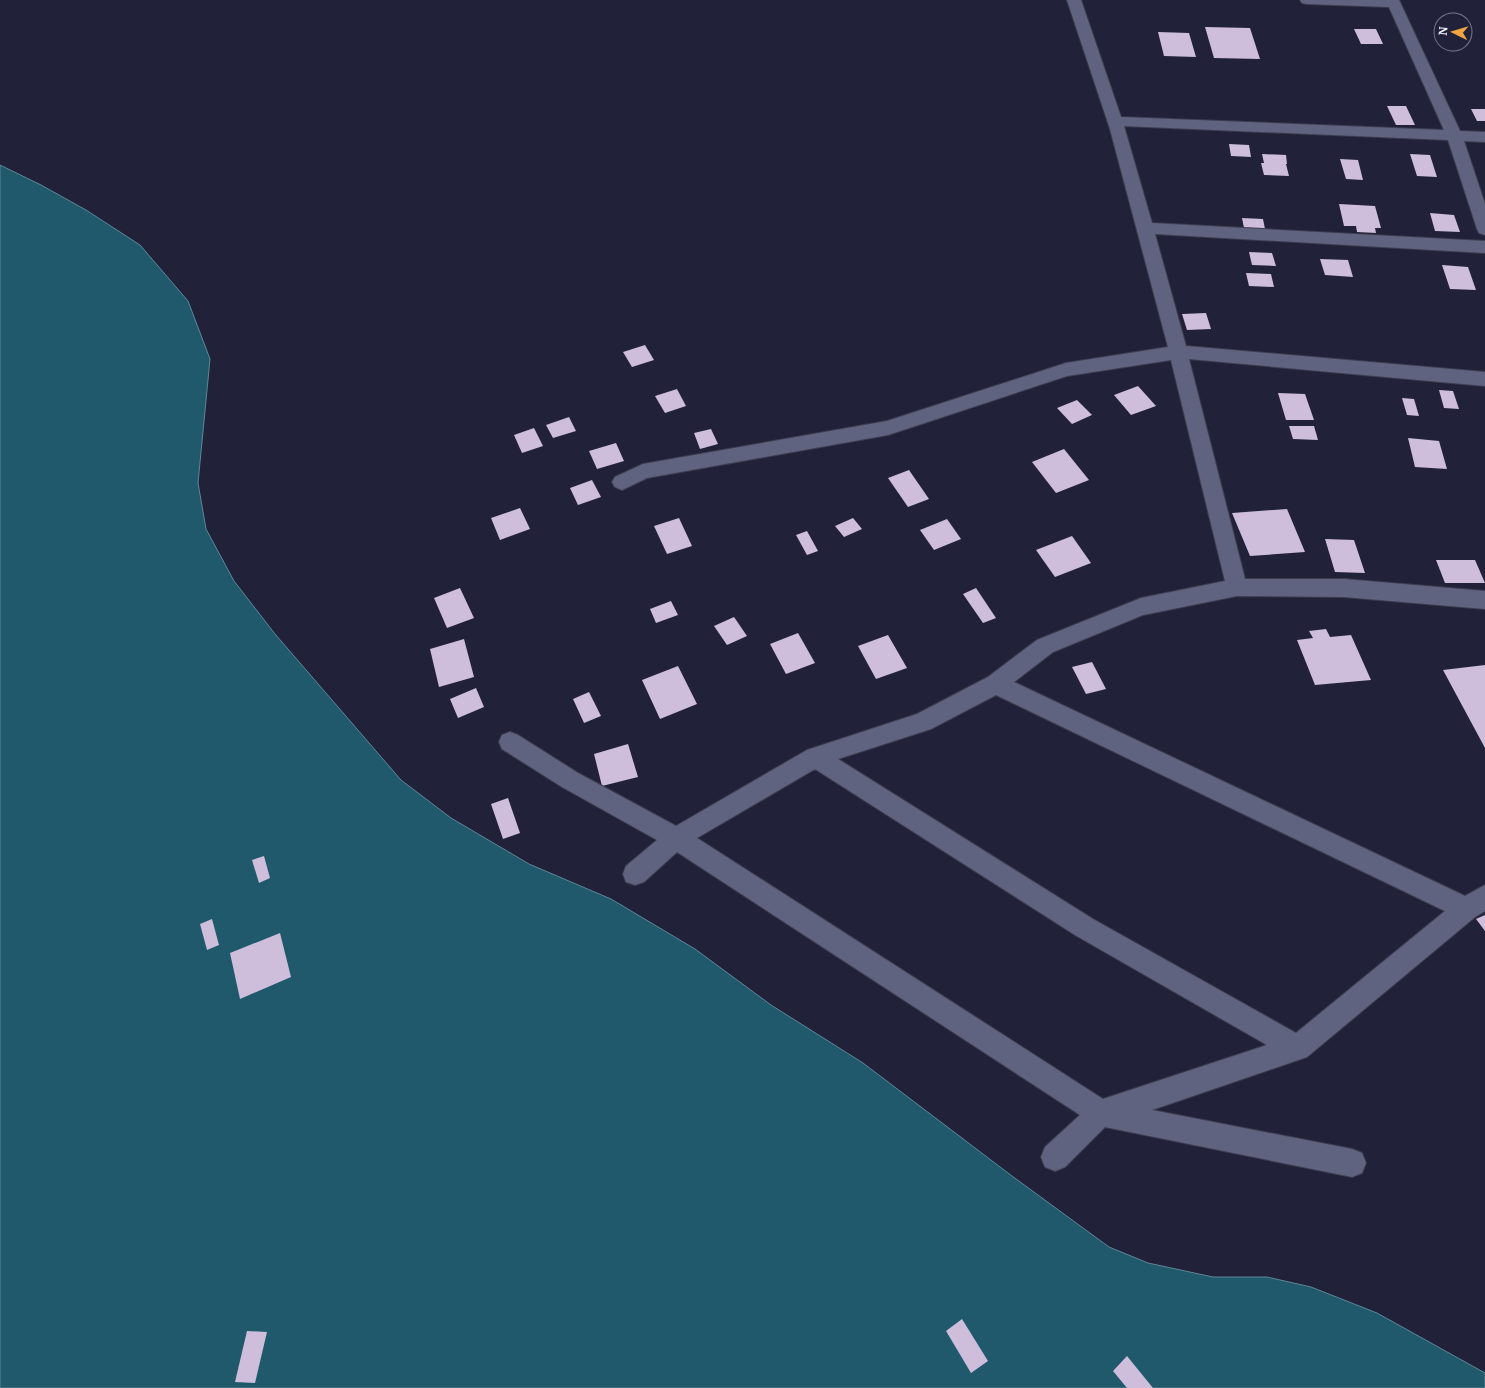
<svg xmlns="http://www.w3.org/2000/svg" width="1485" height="1388" font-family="Merriweather,serif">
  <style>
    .water { fill: #1f596b; stroke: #5e8797 }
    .building { fill: #cebedb }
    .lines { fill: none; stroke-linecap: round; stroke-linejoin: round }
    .minor-casing { stroke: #3e3e51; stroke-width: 2 }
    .minor { fill: #60637f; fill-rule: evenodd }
  </style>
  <rect width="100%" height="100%" fill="#21223a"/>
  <polygon class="water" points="0,165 41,185 86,210 140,245 188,301 210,359 198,483 206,529 234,581 275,634 401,780 451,818 529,864 611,899 695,949 771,1005 863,1063 1012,1176 1109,1247 1148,1263 1213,1277 1267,1277 1311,1287 1377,1313 1485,1373 1485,1388 0,1388"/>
  <g class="building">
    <polygon points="1205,27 1250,28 1260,59 1214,58"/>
    <polygon points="1354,29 1376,29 1383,44 1361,44"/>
    <polygon points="1158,32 1189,33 1196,57 1164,56"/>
    <polygon points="1387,106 1406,106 1415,125 1396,125"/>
    <polygon points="1471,109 1485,109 1485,121 1477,121"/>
    <polygon points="1229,144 1249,145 1251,157 1231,156"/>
    <polygon points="1262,154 1286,155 1287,164 1286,164 1289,176 1264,175 1261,163 1264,163"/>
    <polygon points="1410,154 1430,155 1437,177 1417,176"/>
    <polygon points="1340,159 1358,160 1363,180 1346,179"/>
    <polygon points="1339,204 1375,206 1381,228 1375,228 1376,233 1357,232 1356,226 1344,226"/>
    <polygon points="1430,213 1454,215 1460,232 1435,231"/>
    <polygon points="1242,218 1263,219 1266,234 1245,233"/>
    <polygon points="1249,252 1272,253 1276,266 1252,265"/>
    <polygon points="1320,259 1348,260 1353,277 1325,275"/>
    <polygon points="1442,265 1468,267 1476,290 1450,289"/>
    <polygon points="1246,273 1271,274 1274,287 1249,286"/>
    <polygon points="1206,313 1211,329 1187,330 1182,314"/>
    <polygon points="645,345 654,360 632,367 623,352"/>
    <polygon points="1138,386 1156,406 1131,415 1114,395"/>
    <polygon points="677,389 686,406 665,413 655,396"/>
    <polygon points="1439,390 1453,391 1459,409 1444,408"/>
    <polygon points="1278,393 1305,394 1314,420 1286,420"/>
    <polygon points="1402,398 1414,399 1419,416 1407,415"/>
    <polygon points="1077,400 1092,415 1072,424 1057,408"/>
    <polygon points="569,417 576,431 553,438 546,425"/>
    <polygon points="1289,426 1314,426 1318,440 1293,439"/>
    <polygon points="534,428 543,446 522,453 514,435"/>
    <polygon points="711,429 718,444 700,449 694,433"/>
    <polygon points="1408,438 1439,441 1447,469 1415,467"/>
    <polygon points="616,443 624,461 597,469 589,451"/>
    <polygon points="1064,449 1089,480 1056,493 1032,462"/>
    <polygon points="909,470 929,499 908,507 888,478"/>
    <polygon points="592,480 601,497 578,505 570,488"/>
    <polygon points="520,508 530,529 500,540 491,518"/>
    <polygon points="1287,509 1305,552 1250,556 1232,513"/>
    <polygon points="679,518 692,546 667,554 654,526"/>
    <polygon points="853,518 862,529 844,537 835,526"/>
    <polygon points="947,519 961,539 934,550 920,530"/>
    <polygon points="807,531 818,551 807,555 796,535"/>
    <polygon points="1072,536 1091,563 1055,577 1036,550"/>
    <polygon points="1325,539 1354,540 1365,573 1335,572"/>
    <polygon points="1436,560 1475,560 1485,583 1445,583"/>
    <polygon points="460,588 474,618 447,628 434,598"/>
    <polygon points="976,588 996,618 983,623 963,594"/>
    <polygon points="671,601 678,615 656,623 650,609"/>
    <polygon points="734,617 747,636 727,645 714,626"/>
    <polygon points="1326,629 1330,637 1351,635 1371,680 1315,685 1297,640 1313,638 1309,631"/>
    <polygon points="798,633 815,663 786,674 770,644"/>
    <polygon points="888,635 907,668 876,679 858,646"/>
    <polygon points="464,639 474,677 439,687 430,649"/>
    <polygon points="1092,662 1106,689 1086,694 1072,667"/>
    <polygon points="1485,665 1485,748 1443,670"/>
    <polygon points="678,666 697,704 660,719 642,680"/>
    <polygon points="476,688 484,707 458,718 450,699"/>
    <polygon points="589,692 601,716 584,723 573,699"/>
    <polygon points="628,744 638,777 602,786 594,754"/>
    <polygon points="508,798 520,833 503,839 491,804"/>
    <polygon points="264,856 270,878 259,883 252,860"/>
    <polygon points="1485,915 1485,931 1476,919"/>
    <polygon points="212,919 219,945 207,950 200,924"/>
    <polygon points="280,933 291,977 240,999 230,953"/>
    <polygon points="962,1319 988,1361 971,1373 946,1331"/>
    <polygon points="247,1331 267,1332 255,1383 235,1382"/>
    <polygon points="1127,1356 1153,1388 1127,1388 1113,1371"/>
  </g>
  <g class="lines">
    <defs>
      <path id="minor" d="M1067,0H1081L1121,117L1444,130L1389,7L1307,4L1302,3L1300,0H1399L1460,131L1485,132V142L1464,141L1485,204V235L1479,233L1477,229L1448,140L1124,126L1152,223L1485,241V253L1155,234L1186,346L1485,372V386L1189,359L1245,579H1344L1485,591V609L1344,597L1237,596L1143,615L1053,652L1014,682L1465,896L1485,885V911L1475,917L1307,1057L1152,1110L1352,1149L1362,1153L1366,1163L1362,1173L1352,1177L1105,1127L1065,1167L1055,1171L1045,1167L1041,1157L1045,1147L1080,1115L677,852L644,882L635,885L626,882L623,874L626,866L657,840L562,787L502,749L499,742L502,735L510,732L518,735L578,773L676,826L807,750L917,714L988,677L1037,640L1141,598L1225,581L1171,360L1067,376L888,435L647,478L622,490L615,487L612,482L615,477L643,464L887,421L1066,363L1168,347L1110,129ZM996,695L1445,911L1296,1033L1093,919L838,759L931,729ZM815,769L1075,935L1267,1045L1103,1099L697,838Z"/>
    </defs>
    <use href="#minor" class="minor-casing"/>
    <use href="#minor" class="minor"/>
  </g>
  <g transform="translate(1453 32) rotate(275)"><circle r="19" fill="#21223a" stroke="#757688"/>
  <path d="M0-3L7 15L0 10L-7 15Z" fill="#f3a442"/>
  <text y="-6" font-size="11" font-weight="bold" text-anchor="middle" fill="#f2f3fd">N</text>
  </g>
</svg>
